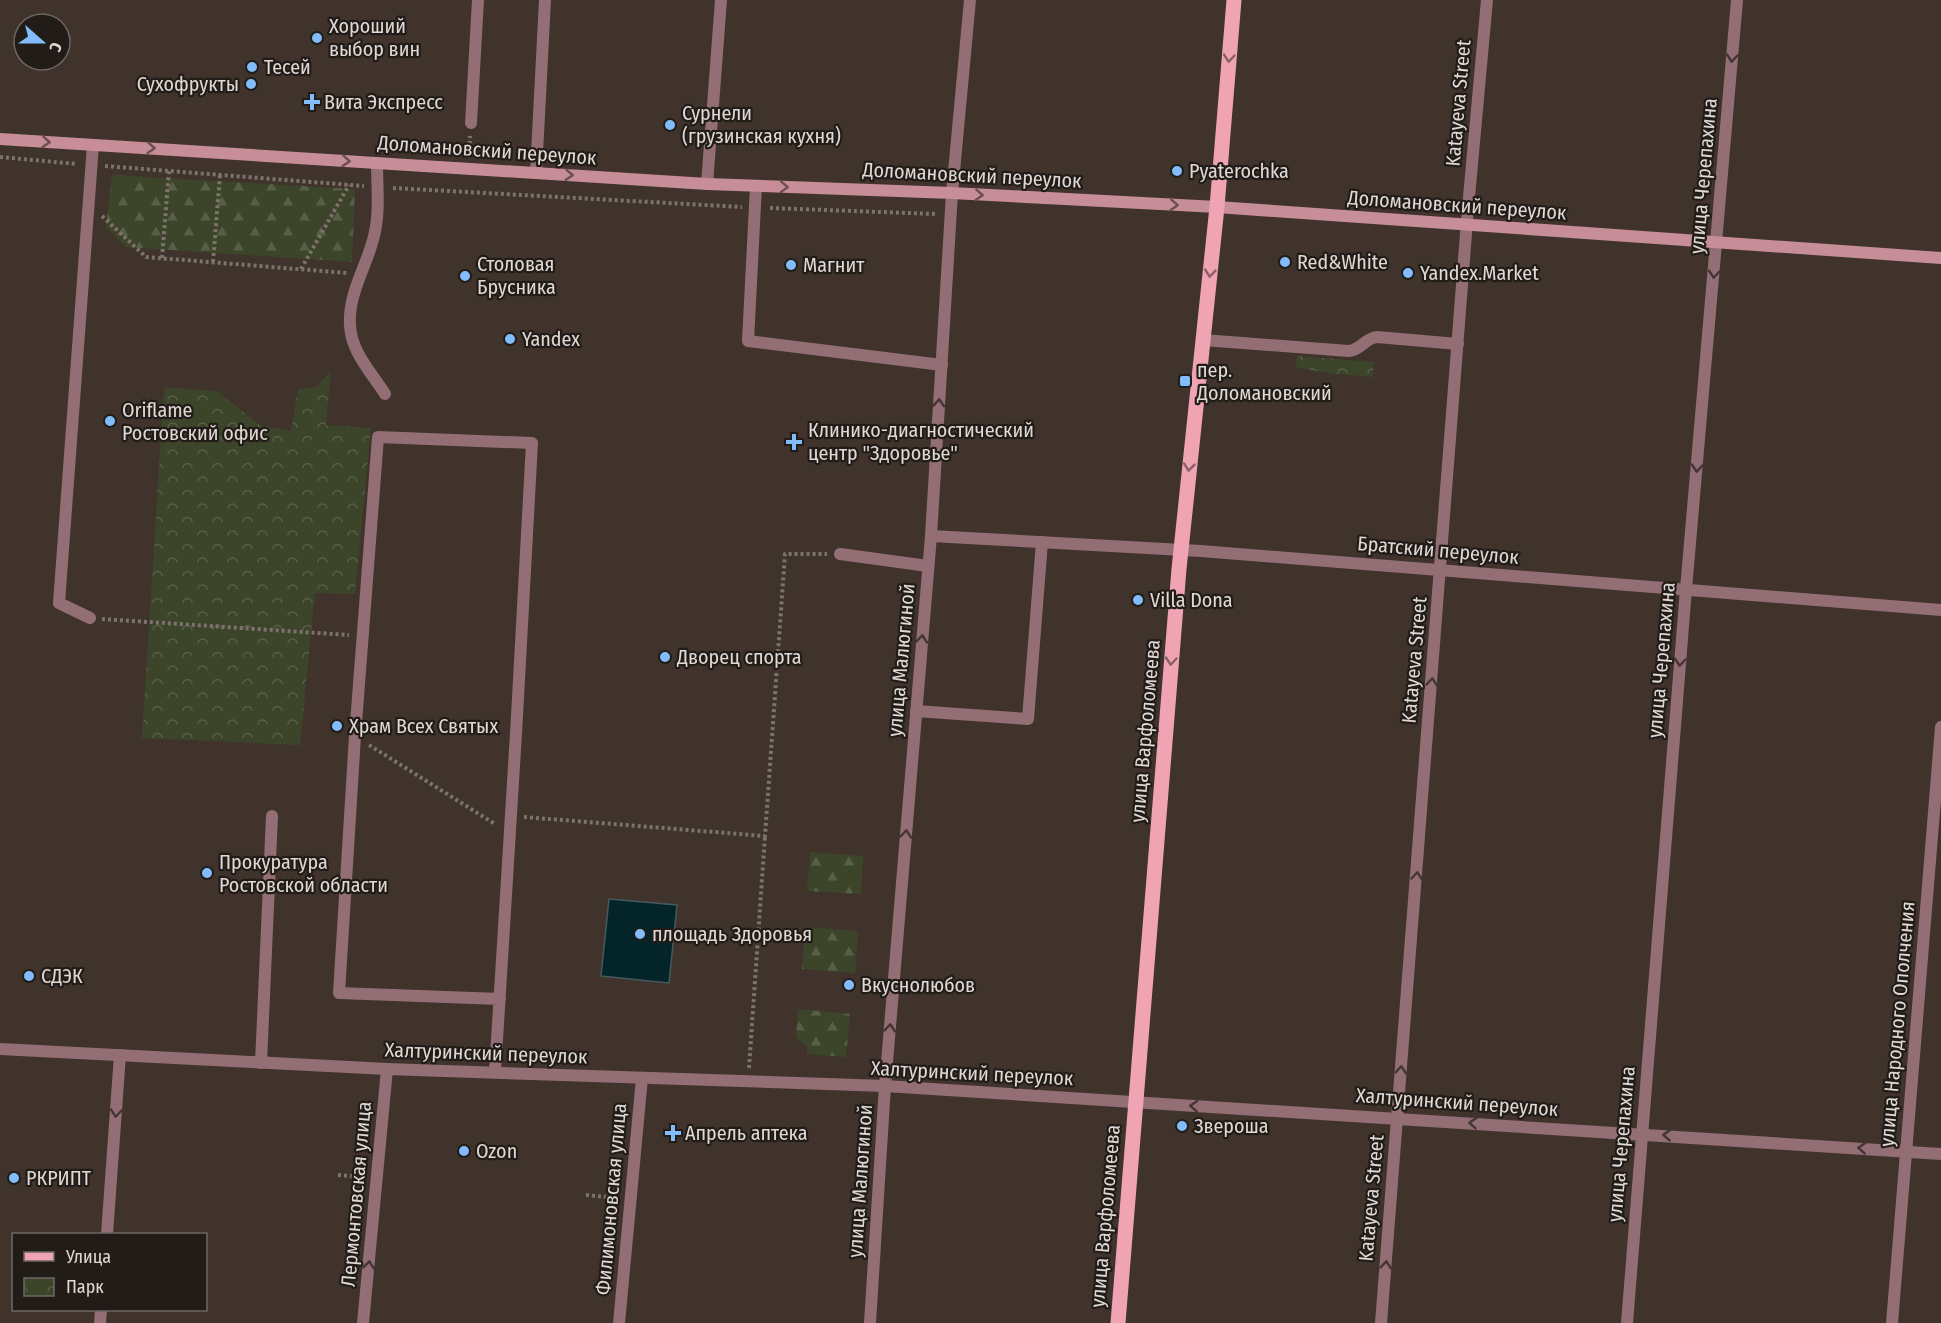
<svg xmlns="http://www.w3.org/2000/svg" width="1941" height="1323" font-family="'Fira Sans Condensed',sans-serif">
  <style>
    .forest { fill: url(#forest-firs) }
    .park { fill: url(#park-crowns) }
    .water { fill: #032428; stroke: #455a5c; stroke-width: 1.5 }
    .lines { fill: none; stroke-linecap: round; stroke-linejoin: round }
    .path { stroke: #7d726c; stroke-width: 4; stroke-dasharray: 3 3; stroke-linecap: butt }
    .service { stroke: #936e75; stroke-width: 12 }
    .minor { stroke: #936e75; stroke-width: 12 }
    .tertiary { stroke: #936e75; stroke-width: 12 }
    .secondary { stroke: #c78d98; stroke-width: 12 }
    .primary { stroke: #f0a4b3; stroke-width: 15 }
    .oneway { stroke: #896066 }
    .oneway2 { stroke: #443535 }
    .oneway3 { stroke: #6c4f52 }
    .poi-dot { fill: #83bcfb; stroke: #221c19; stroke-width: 2 }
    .labels { text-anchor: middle; stroke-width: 4.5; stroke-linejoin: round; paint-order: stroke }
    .poi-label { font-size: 20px; fill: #e0d8d4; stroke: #221c19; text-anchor: start }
    .street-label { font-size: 20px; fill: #e0d8d4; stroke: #221c19 }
  </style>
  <defs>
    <pattern id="forest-firs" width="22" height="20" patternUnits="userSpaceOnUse" patternTransform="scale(1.5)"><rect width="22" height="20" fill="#3c452a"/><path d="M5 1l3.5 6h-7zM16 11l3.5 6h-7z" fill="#585f48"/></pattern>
    <pattern id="park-crowns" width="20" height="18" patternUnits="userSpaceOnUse" patternTransform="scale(1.5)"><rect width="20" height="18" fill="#3c452a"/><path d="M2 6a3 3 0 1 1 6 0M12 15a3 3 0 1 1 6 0" fill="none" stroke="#585f48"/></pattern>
  </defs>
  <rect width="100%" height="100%" fill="#3f332c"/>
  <g class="forest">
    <polygon points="112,175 355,189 352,262 126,247 106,227"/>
    <polygon points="810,852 863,856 861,894 807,891"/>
    <polygon points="805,927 858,931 855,973 802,969"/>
    <polygon points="798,1009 850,1014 846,1057 807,1054 807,1047 796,1037"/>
  </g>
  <g class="park">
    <polygon points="1297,356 1374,362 1373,377 1326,373 1296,367"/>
    <polygon points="331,370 326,425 371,428 355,594 315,593 300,745 142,738 164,387 217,391 261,426 291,431 298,389 317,387"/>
  </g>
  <polygon class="water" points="609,899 677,905 669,983 601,976"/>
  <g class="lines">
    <g class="path">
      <polyline points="469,156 470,136"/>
      <polyline points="0,157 77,164"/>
      <polyline points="105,166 364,186"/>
      <polyline points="393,188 742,207"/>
      <polyline points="770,208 936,214"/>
      <polyline points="102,216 146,257 347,273"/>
      <polyline points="162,258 169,171"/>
      <polyline points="213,262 220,175"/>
      <polyline points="301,269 349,185"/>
      <polyline points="102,619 349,635"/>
      <polyline points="369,745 495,824"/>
      <polyline points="524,817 765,836 785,554 827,554"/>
      <polyline points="749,1068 765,836"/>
      <polyline points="338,1175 364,1177"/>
      <polyline points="586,1195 615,1198"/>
    </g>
    <g class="service">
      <polyline points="471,123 478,0"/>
      <path d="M377,163C377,187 380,213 374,236C367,266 348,293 350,325C351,352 371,372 385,394"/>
      <polyline points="756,186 748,341 942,365"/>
      <path d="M1203,340L1349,351C1361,350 1365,338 1377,337L1458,344"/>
      <polyline points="840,554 928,566"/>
      <polyline points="90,618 59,603 93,145"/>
      <polyline points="916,711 1028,719 1042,542"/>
      <polyline points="261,1063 272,816"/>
      <path d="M495,1072C509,862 521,653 532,443L378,437L355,736L339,993L500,999"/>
    </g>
    <g class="minor">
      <polyline points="536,173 545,0"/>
      <polyline points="707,184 721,0"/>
      <polyline points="952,193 970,0"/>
      <polyline points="931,536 1201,551 1941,610"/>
      <polyline points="107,1234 120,1055"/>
      <polyline points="100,1323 101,1310"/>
      <polyline points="363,1323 387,1069"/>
      <polyline points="619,1323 642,1078"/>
      <polyline points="870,1323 885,1086 1941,1154"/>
      <polyline points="1381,1323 1468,208 1487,0"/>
      <polyline points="1627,1323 1686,589 1737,0"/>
      <polyline points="1892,1323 1941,727"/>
    </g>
    <polyline class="tertiary" points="0,1049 387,1069 885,1086 931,536 952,193"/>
    <polyline class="secondary" points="0,139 707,184 952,193 1217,207 1941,258"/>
    <polyline class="primary" points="1118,1323 1179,569 1217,207 1234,0"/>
  </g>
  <defs><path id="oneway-chevron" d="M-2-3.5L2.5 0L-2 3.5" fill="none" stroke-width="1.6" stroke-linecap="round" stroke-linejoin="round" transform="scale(1.5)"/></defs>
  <g class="oneway">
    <use href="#oneway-chevron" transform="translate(1229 58) rotate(95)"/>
    <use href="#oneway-chevron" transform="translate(1210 273) rotate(96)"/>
    <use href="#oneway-chevron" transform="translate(1189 467) rotate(96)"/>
    <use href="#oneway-chevron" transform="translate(1171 661) rotate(95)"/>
  </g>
  <g class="oneway2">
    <use href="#oneway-chevron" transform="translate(1732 58) rotate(95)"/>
    <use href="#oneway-chevron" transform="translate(1714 274) rotate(95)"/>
    <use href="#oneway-chevron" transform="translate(939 403) rotate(-86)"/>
    <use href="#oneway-chevron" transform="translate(1697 468) rotate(95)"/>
    <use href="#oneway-chevron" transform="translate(922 639) rotate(-85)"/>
    <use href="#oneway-chevron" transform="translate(1680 662) rotate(95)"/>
    <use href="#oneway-chevron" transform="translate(1432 682) rotate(-85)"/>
    <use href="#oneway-chevron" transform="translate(906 834) rotate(-85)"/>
    <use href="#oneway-chevron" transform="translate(1417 876) rotate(-85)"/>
    <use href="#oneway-chevron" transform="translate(890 1028) rotate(-85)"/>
    <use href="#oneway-chevron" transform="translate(1401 1070) rotate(-85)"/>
    <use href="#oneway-chevron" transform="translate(1194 1106) rotate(-177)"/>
    <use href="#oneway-chevron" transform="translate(116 1113) rotate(95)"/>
    <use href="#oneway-chevron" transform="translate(1473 1123) rotate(-176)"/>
    <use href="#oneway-chevron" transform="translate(1667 1135) rotate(-176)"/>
    <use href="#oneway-chevron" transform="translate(1862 1148) rotate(-176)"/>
    <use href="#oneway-chevron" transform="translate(369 1265) rotate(-84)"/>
    <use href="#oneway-chevron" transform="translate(1386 1265) rotate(-85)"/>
  </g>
  <g class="oneway3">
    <use href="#oneway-chevron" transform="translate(46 142) rotate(4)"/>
    <use href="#oneway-chevron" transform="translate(151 148) rotate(4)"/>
    <use href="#oneway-chevron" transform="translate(346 161) rotate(4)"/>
    <use href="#oneway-chevron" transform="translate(569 175) rotate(4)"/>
    <use href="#oneway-chevron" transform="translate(784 187) rotate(2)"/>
    <use href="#oneway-chevron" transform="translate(979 195) rotate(4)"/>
    <use href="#oneway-chevron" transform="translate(1174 205) rotate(3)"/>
  </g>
  <g class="poi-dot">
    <circle cx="317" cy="38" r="6"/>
    <circle cx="252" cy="67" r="6"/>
    <circle cx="251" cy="84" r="6"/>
    <path d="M309 93h6v6h6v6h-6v6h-6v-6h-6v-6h6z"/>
    <circle cx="670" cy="125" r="6"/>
    <circle cx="1177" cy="171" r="6"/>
    <circle cx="1285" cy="262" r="6"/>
    <circle cx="791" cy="265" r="6"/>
    <circle cx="1408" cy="273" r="6"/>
    <circle cx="465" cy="276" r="6"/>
    <circle cx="510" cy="339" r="6"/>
    <rect x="1179" y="375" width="12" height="12" rx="3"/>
    <circle cx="110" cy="421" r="6"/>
    <path d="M791 433h6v6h6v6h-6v6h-6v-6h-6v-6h6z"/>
    <circle cx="1138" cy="600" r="6"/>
    <circle cx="665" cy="657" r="6"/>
    <circle cx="337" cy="726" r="6"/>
    <circle cx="207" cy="873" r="6"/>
    <circle cx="640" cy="934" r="6"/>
    <circle cx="29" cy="976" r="6"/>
    <circle cx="849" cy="985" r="6"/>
    <circle cx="1182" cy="1126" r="6"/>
    <path d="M670 1124h6v6h6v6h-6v6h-6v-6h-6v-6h6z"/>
    <circle cx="464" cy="1151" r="6"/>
    <circle cx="14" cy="1178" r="6"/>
  </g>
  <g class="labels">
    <g class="poi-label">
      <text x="329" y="33">Хороший<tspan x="329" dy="23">выбор вин</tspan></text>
      <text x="264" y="74">Тесей</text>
      <text x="239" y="91" text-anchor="end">Сухофрукты</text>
      <text x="324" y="109">Вита Экспресс</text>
      <text x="682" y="120">Сурнели<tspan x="682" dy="23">(грузинская кухня)</tspan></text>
      <text x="1189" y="178">Pyaterochka</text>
      <text x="1297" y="269">Red&amp;White</text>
      <text x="477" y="271">Столовая<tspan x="477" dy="23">Брусника</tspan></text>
      <text x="803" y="272">Магнит</text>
      <text x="1420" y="280">Yandex.Market</text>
      <text x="522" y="346">Yandex</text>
      <text x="1197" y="377">пер.<tspan x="1197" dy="23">Доломановский</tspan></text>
      <text x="122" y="417">Oriflame<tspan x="122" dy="23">Ростовский офис</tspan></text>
      <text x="808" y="437">Клинико-диагностический<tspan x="808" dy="23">центр "Здоровье"</tspan></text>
      <text x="1150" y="607">Villa Dona</text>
      <text x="677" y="664">Дворец спорта</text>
      <text x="349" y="733">Храм Всех Святых</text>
      <text x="219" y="869">Прокуратура<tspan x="219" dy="23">Ростовской области</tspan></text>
      <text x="652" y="941">площадь Здоровья</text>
      <text x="41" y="983">СДЭК</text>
      <text x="861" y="992">Вкуснолюбов</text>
      <text x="1194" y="1133">Звероша</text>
      <text x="685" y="1140">Апрель аптека</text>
      <text x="476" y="1158">Ozon</text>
      <text x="26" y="1185">РКРИПТ</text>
    </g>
    <g class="street-label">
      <text transform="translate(1458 103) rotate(-85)" y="7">Katayeva Street</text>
      <text transform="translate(487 150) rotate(4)" y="7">Доломановский переулок</text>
      <text transform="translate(972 175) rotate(3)" y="7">Доломановский переулок</text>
      <text transform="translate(1703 176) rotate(-85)" y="7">улица Черепахина</text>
      <text transform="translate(1457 205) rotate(4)" y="7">Доломановский переулок</text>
      <text transform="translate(1438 550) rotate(5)" y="7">Братский переулок</text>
      <text transform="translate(901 660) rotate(-85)" y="7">улица Малюгиной</text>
      <text transform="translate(1414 660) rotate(-85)" y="7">Katayeva Street</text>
      <text transform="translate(1661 660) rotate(-85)" y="7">улица Черепахина</text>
      <text transform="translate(1145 731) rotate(-85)" y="7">улица Варфоломеева</text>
      <text transform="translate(1897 1024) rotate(-85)" y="7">улица Народного Ополчения</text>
      <text transform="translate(486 1053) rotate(2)" y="7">Халтуринский переулок</text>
      <text transform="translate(972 1073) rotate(3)" y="7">Халтуринский переулок</text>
      <text transform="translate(1457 1102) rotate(4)" y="7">Халтуринский переулок</text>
      <text transform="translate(1621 1144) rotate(-85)" y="7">улица Черепахина</text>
      <text transform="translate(860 1181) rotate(-86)" y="7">улица Малюгиной</text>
      <text transform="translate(356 1194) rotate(-85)" y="7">Лермонтовская улица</text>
      <text transform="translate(1371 1198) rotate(-85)" y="7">Katayeva Street</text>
      <text transform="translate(611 1199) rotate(-85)" y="7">Филимоновская улица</text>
      <text transform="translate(1105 1216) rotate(-85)" y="7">улица Варфоломеева</text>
    </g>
  </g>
  <rect x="12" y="1233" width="195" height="78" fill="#221c19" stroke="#6e6764" stroke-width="1.5"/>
  <rect x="24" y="1252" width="30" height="9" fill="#f0a4b3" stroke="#6e6764" stroke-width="1.5"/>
  <text x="66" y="1263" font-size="18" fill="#e0d8d4">Улица</text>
  <rect x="24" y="1278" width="30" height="18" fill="url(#park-crowns)" stroke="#6e6764" stroke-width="1.5"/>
  <text x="66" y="1293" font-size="18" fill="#e0d8d4">Парк</text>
  <g transform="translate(42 42) rotate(111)"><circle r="28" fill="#221c19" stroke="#6e6764" stroke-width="1.5"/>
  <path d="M0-4.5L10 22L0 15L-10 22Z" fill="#83bcfb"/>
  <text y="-9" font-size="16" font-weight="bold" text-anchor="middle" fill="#e0d8d4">С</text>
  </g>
</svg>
